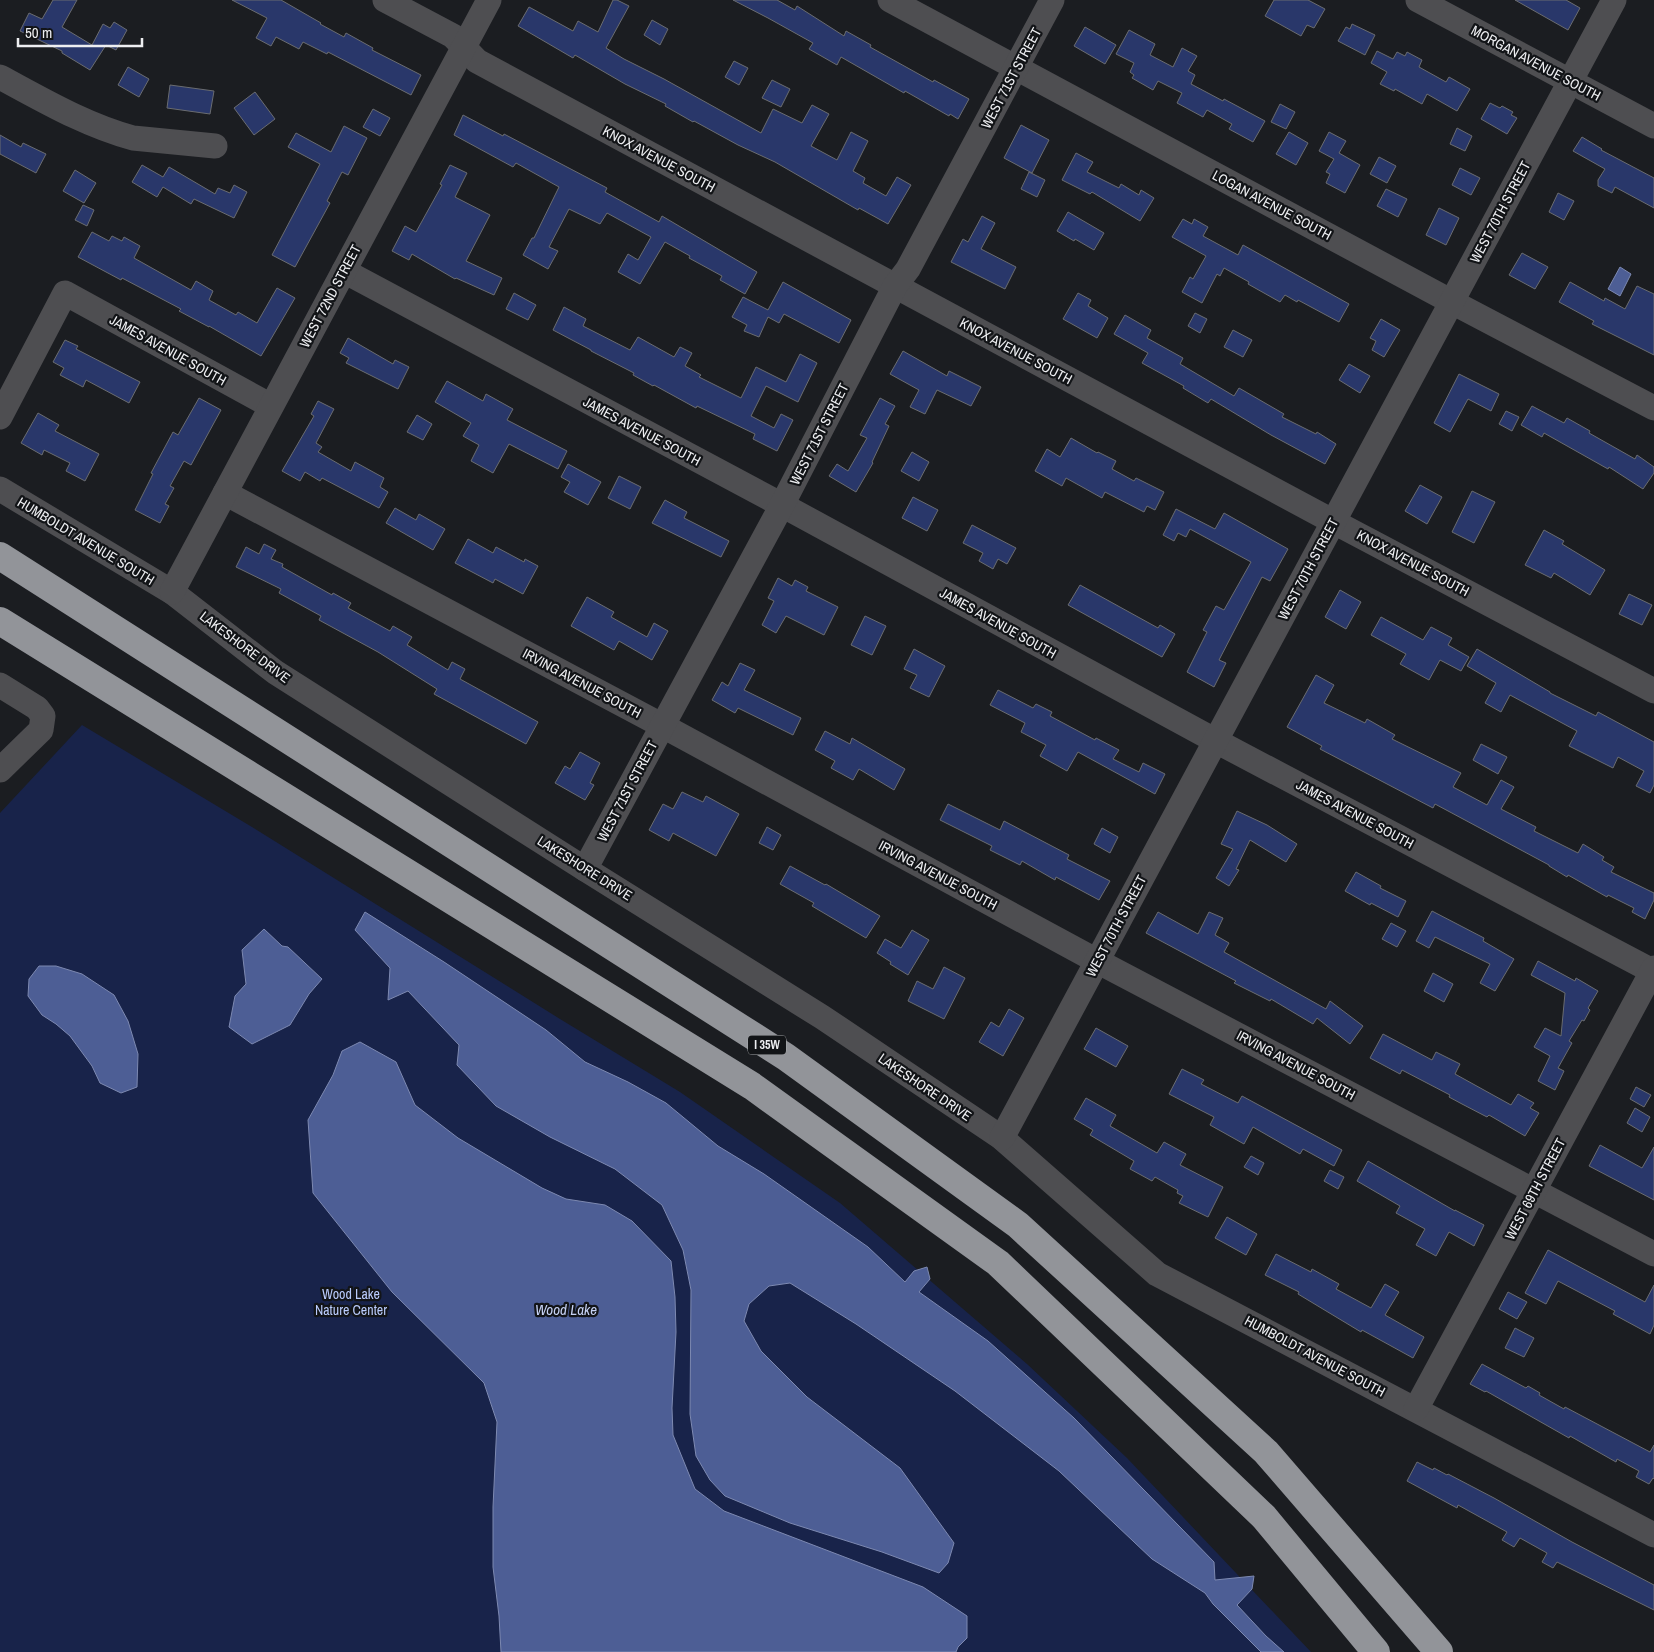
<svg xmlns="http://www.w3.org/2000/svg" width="1654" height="1652" font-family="'Archivo Narrow',sans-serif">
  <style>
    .green { fill: #18234a }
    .water { fill: #4d5e95; stroke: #7d89b1 }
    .building { fill: #29376a; stroke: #6a6c70 }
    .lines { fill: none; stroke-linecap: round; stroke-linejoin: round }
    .minor { stroke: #4e4e51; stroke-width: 25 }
    .highway { stroke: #929499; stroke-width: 28 }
    .labels { text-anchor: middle; stroke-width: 4.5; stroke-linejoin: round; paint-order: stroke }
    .shield { fill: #121417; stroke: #abadb0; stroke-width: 1 }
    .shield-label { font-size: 12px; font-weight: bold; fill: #edeef1 }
    .street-label { font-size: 14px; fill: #edeef1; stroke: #121417 }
    .park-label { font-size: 14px; fill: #baccfd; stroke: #121417 }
    .water-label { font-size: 15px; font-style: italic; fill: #c6d2f4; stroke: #121417 }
  </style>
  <rect width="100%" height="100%" fill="#1b1d21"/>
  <polygon class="green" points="82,725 252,827 560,1019 680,1092 840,1203 1027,1364 1127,1458 1311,1652 0,1652 0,813"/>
  <g class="water">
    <polygon points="1620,267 1631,274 1620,296 1608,289"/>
    <polygon points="365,912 444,962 546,1030 585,1062 628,1082 666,1103 718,1146 764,1174 868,1247 905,1282 914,1271 927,1267 930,1279 919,1292 988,1341 1074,1418 1214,1562 1215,1580 1254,1576 1252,1589 1237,1605 1266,1636 1284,1652 1261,1652 1213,1604 1205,1593 1152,1559 1059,1471 955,1391 856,1324 790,1283 769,1286 749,1304 744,1321 761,1351 807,1397 900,1468 954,1543 948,1563 939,1573 882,1552 790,1523 725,1496 710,1480 696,1456 690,1414 691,1290 683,1250 662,1205 615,1169 550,1137 496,1106 457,1065 459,1045 408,991 388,1000 390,968 355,930"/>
    <polygon points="264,929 282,946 288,947 322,979 309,994 290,1025 252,1044 229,1027 235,996 246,984 242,950"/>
    <polygon points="39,966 56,966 82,974 114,995 128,1021 138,1054 137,1087 121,1093 100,1083 92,1066 70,1036 56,1024 42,1015 28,996 29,979"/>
    <polygon points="360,1042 396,1062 415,1105 458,1138 542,1188 566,1199 605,1205 632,1221 671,1261 675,1297 676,1332 672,1408 673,1435 695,1489 724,1511 923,1587 967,1616 967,1638 958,1647 956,1652 501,1652 499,1616 493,1567 493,1507 497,1422 484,1383 392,1292 313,1193 308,1120 333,1075 342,1051"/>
  </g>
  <g class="building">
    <polygon points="53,0 77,0 62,27 92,45 103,24 110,28 114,22 127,30 116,50 106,45 90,70 62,53 62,51 20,31 29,13 42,19"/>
    <polygon points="232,0 281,0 321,23 320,24 344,37 346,33 373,48 372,50 421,75 411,95 328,52 327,54 303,42 299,49 276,37 271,46 256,38 267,18"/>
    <polygon points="613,0 617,0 629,6 606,48 624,59 664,79 761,133 773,109 802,123 812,105 829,114 811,146 837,160 851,132 868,141 853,171 865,178 863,183 886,196 897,177 911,185 888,224 859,208 858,210 775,162 738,145 694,121 693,122 665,106 666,104 625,84 575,55 573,58 518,26 529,7 573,31 578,21 598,32"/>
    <polygon points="733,0 777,0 795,10 797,6 844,36 846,31 871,45 870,47 933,82 934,80 969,99 958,119 950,114 949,116 905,91 904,93 841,57 837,65 809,49 813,43 768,18"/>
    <polygon points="1274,0 1308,0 1325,9 1314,28 1307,25 1301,36 1265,16"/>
    <polygon points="1515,0 1566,0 1580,8 1568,30"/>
    <polygon points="652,20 668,29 660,45 644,35"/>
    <polygon points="1352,24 1375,35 1365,55 1338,41 1346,27 1350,29"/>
    <polygon points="1085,27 1116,45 1105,64 1074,46"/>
    <polygon points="1129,30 1155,44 1150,55 1173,67 1182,48 1197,56 1188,71 1195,75 1191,84 1223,101 1224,99 1265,121 1253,142 1229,129 1232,124 1207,110 1203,117 1177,103 1182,93 1158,81 1153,90 1132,78 1134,75 1130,72 1134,63 1116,54"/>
    <polygon points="1377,51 1393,59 1397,52 1405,56 1407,52 1422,60 1419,67 1446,82 1449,77 1470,89 1457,111 1427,94 1422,104 1395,89 1394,91 1380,84 1387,72 1371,63"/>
    <polygon points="734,61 748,68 739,85 725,77"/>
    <polygon points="128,67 149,79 139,97 118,85"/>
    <polygon points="772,80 790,89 781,107 762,98"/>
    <polygon points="170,85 214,91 210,114 167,108"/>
    <polygon points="255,92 275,119 254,135 234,108"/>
    <polygon points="1490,103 1500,108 1502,106 1513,112 1511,115 1517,118 1507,134 1481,119"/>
    <polygon points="1280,104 1295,112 1286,129 1271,122"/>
    <polygon points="373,109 390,118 380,136 363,127"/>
    <polygon points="463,115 503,136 504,134 607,188 605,192 659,222 662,216 757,272 745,294 720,280 722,276 689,258 690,256 665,242 640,284 618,272 628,254 638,260 651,237 607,213 600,224 569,209 549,247 558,251 548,269 523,255 532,238 534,238 559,187 516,163 513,167 454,135"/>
    <polygon points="1021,125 1049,140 1032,173 1004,158"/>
    <polygon points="344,126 367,138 348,175 342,172 327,201 330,203 295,267 272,255 320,164 288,147 296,133 331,152"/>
    <polygon points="1457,128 1472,136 1465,151 1450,144"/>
    <polygon points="1289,132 1308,143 1296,165 1276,154"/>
    <polygon points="1329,132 1346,141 1339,153 1360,165 1345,193 1326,183 1330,174 1326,172 1334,159 1319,151"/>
    <polygon points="0,135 21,147 23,143 46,154 36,173 0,154"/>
    <polygon points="1582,137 1602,149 1601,150 1654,178 1654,208 1615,187 1612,193 1598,186 1598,180 1605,169 1573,151"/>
    <polygon points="1076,153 1093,162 1087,172 1119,188 1121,184 1139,195 1141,190 1154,198 1140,221 1092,192 1090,194 1062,180"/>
    <polygon points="1379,157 1396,166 1387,183 1370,174"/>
    <polygon points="142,165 163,177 169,167 215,194 218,188 230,193 234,185 247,192 234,218 194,199 191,204 163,187 157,197 132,182"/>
    <polygon points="450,165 467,173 455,197 490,215 466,261 502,278 494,295 456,278 455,279 412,254 409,260 392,251 405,226 416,232 442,185 440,184"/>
    <polygon points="1460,168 1480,178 1471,195 1452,185"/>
    <polygon points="75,170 96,183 84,203 63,191"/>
    <polygon points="1029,172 1045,180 1037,197 1021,189"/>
    <polygon points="1386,189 1407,199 1398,217 1377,206"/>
    <polygon points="1558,193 1574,201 1564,220 1549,212"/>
    <polygon points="83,205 94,210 87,226 75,220"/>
    <polygon points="1439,208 1459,218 1446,245 1426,235"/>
    <polygon points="1068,212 1104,233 1094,250 1075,239 1074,241 1057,231"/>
    <polygon points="982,216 995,223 981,249 1016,267 1005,289 951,262 963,239 968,242"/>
    <polygon points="1183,219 1192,224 1194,219 1208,227 1203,236 1238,255 1243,245 1349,304 1339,322 1298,300 1297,302 1285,295 1280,302 1248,284 1249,282 1224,268 1220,276 1217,274 1202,303 1182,292 1190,277 1193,279 1206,256 1172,237"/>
    <polygon points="92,232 109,241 112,236 122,241 124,237 140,246 134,258 191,290 196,281 213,291 209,300 236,315 238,312 257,323 277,288 295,298 261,356 209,326 209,327 179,311 181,309 122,278 121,280 78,257"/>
    <polygon points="1522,253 1548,267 1535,289 1509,275"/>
    <polygon points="783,282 851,320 839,343 784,314 779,323 768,317 759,337 744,331 747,325 732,317 743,297 768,310"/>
    <polygon points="1570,282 1604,301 1605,298 1625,309 1637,286 1654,294 1654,355 1592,324 1594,321 1559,302"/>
    <polygon points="514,293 536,305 528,320 506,309"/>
    <polygon points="1078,293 1091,300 1088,306 1108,318 1097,338 1063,319"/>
    <polygon points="564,307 586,319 583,326 630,350 638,337 674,357 680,347 692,353 685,366 701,375 699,377 741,398 756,367 786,382 800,354 817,363 798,402 766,386 751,416 774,428 781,414 793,420 777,451 753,439 755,434 697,406 696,408 654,385 653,386 633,375 634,373 591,351 591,350 553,330"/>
    <polygon points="1195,313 1207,319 1200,333 1188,326"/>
    <polygon points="1125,315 1151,330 1147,338 1183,358 1180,364 1234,396 1239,388 1284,414 1282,417 1316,434 1317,432 1336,444 1325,464 1271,435 1211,399 1208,403 1183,388 1184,386 1142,363 1148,353 1114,334"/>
    <polygon points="1381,319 1400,330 1384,357 1372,350 1376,341 1370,338"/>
    <polygon points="1233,330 1252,340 1243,357 1224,347"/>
    <polygon points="348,338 393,364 395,360 409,367 398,389 346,363 349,358 340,353"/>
    <polygon points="65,340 78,346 76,349 140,382 129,403 86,380 83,387 60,375 64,368 53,362"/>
    <polygon points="903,351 947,376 949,371 981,387 971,406 937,390 925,414 910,407 919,390 890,374"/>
    <polygon points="1349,364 1370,376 1360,393 1339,380"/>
    <polygon points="1459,374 1499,394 1491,411 1468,399 1450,432 1434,423"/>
    <polygon points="447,381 483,401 486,394 513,409 507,420 567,451 558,469 509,444 493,473 471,461 479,445 463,436 471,423 435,402"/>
    <polygon points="199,398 221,410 191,465 184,461 170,486 174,488 165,504 169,506 160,523 135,510 153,474 151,473 173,432 178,435"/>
    <polygon points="880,398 895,406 885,424 889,426 872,462 873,463 856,492 829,476 837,464 848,471 867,438 860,435"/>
    <polygon points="318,401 334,409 316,443 322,447 318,452 351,471 355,462 384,478 380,487 388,492 379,508 322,478 320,481 305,472 300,481 282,471 314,416 311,414"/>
    <polygon points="1532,406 1564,423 1567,418 1590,431 1589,433 1635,459 1637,455 1654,467 1654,473 1643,489 1609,467 1608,469 1544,433 1542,437 1521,425"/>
    <polygon points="1506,411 1519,417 1512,431 1499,424"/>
    <polygon points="38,413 59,425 55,431 99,454 85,481 66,471 70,463 44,450 42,455 21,443"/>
    <polygon points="417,415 432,424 423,440 407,432"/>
    <polygon points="1071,438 1097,453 1098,452 1116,461 1112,469 1134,481 1136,478 1164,492 1155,510 1147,506 1144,512 1105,492 1102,498 1066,478 1062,486 1035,471 1047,449 1060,457"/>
    <polygon points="912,452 929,462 919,481 901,471"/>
    <polygon points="568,464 601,482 588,505 564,492 570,482 561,477"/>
    <polygon points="619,476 641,487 630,509 608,498"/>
    <polygon points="1420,485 1442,497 1427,524 1405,511"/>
    <polygon points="1472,491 1495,502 1474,543 1452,532"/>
    <polygon points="913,497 938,510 927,531 902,518"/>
    <polygon points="665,500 687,512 684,518 729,541 721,557 652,523"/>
    <polygon points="395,508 416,520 419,514 445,529 433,550 386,523"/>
    <polygon points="1176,509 1215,529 1224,513 1288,549 1270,581 1262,577 1219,660 1226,663 1214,687 1187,672 1207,632 1203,630 1216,606 1224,610 1251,562 1190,529 1186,537 1178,533 1174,541 1163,535"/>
    <polygon points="972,525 1016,548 1007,564 998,559 993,569 979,561 983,553 963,543"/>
    <polygon points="1544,530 1564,541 1562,544 1605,570 1590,595 1554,573 1551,578 1525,565"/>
    <polygon points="468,539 493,553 496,547 524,562 525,559 538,566 523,594 495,579 493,583 455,563"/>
    <polygon points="264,544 276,550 271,559 283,564 282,567 332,595 333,593 351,603 348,608 390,631 393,626 412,637 407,645 448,670 452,662 465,669 460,679 538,722 526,744 434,694 437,689 378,652 319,620 321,616 279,593 281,589 236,567 246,547 259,554"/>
    <polygon points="778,578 792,586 795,580 808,587 806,591 838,607 824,635 786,616 776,633 762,625 774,601 768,598"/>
    <polygon points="1080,585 1158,628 1160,625 1175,634 1162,657 1068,605"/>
    <polygon points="1340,590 1361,602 1346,629 1325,617"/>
    <polygon points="1629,594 1652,605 1642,625 1619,614"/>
    <polygon points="587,597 614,612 611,617 647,637 654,623 668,631 652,660 619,641 614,650 571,626"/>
    <polygon points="865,616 886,626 872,655 851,645"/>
    <polygon points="1381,617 1423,640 1431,627 1452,638 1448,645 1469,657 1461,671 1440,660 1429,680 1400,664 1406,654 1371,635"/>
    <polygon points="914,649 945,666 929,697 910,688 917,675 904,669"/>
    <polygon points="1477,649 1550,692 1550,693 1596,716 1598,712 1654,742 1654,785 1650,793 1636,786 1644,771 1618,757 1613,768 1569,746 1577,731 1510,695 1501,712 1485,703 1496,683 1467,666"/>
    <polygon points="740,663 755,670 744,690 801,718 793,735 738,708 735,713 712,700 722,682 728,686"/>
    <polygon points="1316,675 1334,685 1324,703 1365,723 1367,719 1395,735 1392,739 1461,773 1453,787 1487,805 1501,780 1514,787 1501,809 1536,827 1534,831 1578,853 1583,844 1604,857 1602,860 1614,867 1611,872 1654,893 1654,900 1645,919 1632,912 1634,908 1608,895 1607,897 1568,875 1567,877 1549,866 1549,865 1435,804 1433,808 1320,749 1322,746 1287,727"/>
    <polygon points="998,690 1033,708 1036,704 1052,712 1050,716 1095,740 1096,738 1119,750 1113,759 1139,772 1143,763 1165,774 1155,794 1078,752 1067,771 1040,756 1046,745 1021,732 1025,723 990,705"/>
    <polygon points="825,731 850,744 852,738 905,769 894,790 859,769 853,780 831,768 835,761 815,750"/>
    <polygon points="1481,744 1507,757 1498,774 1473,760"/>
    <polygon points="580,752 600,763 590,783 594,785 585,800 555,783 565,766 570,769"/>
    <polygon points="682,792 703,802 706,796 739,814 716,856 673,833 669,841 649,830 663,804 673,809"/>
    <polygon points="948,804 1000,830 1004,821 1069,855 1067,859 1110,881 1099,900 1056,877 1055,880 1022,861 1020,865 990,850 992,846 940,820"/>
    <polygon points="1237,811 1267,825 1297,844 1286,862 1250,840 1236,869 1239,870 1229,886 1216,878 1233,849 1221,844"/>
    <polygon points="767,827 781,835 773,850 759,843"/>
    <polygon points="1102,828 1118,837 1110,853 1094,844"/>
    <polygon points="790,866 825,885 826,884 880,916 866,938 812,906 814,903 780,884"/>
    <polygon points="1356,872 1381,886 1380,888 1406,901 1398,917 1371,903 1370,905 1345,891"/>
    <polygon points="1432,911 1484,938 1483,941 1514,959 1495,991 1480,983 1490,964 1435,937 1429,948 1416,941"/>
    <polygon points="1158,912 1198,934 1209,912 1223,918 1215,935 1229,943 1224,952 1326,1009 1330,1001 1363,1026 1350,1044 1317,1018 1313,1024 1271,999 1270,1001 1234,983 1236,981 1146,933"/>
    <polygon points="1391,923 1406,931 1397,947 1382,939"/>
    <polygon points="912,930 929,940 908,975 890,964 891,962 877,953 885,939 901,948"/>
    <polygon points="1538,961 1575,981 1576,978 1598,991 1588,1008 1590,1010 1584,1021 1582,1020 1569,1041 1572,1043 1558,1068 1564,1071 1555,1090 1538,1081 1550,1056 1534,1047 1545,1028 1561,1036 1565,993 1531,975"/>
    <polygon points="944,967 965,978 944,1019 908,1001 917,981 933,989"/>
    <polygon points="1433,973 1453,984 1444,1002 1424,991"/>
    <polygon points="1009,1009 1024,1018 1003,1056 979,1042 991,1022 999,1027"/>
    <polygon points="1096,1028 1128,1046 1116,1067 1084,1049"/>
    <polygon points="1383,1034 1432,1060 1436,1052 1460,1064 1455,1074 1511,1105 1518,1094 1534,1103 1530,1108 1539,1113 1525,1136 1489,1115 1487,1117 1462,1104 1449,1097 1450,1095 1402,1070 1400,1074 1370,1058"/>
    <polygon points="1182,1069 1204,1080 1201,1084 1238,1103 1242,1096 1342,1150 1334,1166 1303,1149 1300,1154 1253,1127 1244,1144 1210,1125 1214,1117 1169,1094"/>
    <polygon points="1636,1087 1651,1095 1644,1107 1630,1099"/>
    <polygon points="1086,1098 1116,1115 1110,1126 1157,1153 1164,1142 1186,1154 1180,1165 1223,1187 1208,1217 1179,1203 1183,1196 1177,1193 1178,1190 1155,1177 1152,1181 1130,1169 1134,1161 1090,1135 1093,1130 1074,1119"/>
    <polygon points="1635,1108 1650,1117 1642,1132 1627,1123"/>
    <polygon points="1600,1145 1642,1168 1654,1147 1654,1200 1589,1166"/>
    <polygon points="1251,1156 1264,1163 1258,1175 1244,1167"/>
    <polygon points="1368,1161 1455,1211 1455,1210 1484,1225 1474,1246 1449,1232 1436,1256 1416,1245 1425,1229 1396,1213 1400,1206 1357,1181"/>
    <polygon points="1330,1170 1344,1177 1338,1189 1324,1181"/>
    <polygon points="1227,1217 1257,1234 1246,1255 1215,1238"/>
    <polygon points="1548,1250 1645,1302 1654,1285 1654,1325 1650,1334 1613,1314 1615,1311 1558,1281 1546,1304 1525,1293"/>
    <polygon points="1276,1254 1311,1272 1312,1269 1339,1284 1336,1289 1371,1308 1385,1284 1399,1292 1385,1315 1424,1337 1413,1358 1362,1330 1361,1332 1298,1294 1299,1292 1265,1275"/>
    <polygon points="1508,1292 1527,1302 1517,1319 1499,1309"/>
    <polygon points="1515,1328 1534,1338 1524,1357 1505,1348"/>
    <polygon points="1482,1364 1526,1388 1528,1386 1540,1393 1539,1395 1564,1409 1565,1407 1650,1452 1654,1445 1654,1479 1653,1478 1649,1484 1636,1477 1639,1471 1617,1459 1616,1462 1570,1436 1569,1438 1486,1391 1485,1392 1470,1384"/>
    <polygon points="1417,1462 1433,1470 1434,1468 1447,1475 1448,1474 1494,1498 1572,1542 1654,1585 1654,1610 1557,1562 1553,1568 1542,1562 1547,1553 1520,1538 1514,1547 1502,1540 1507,1532 1458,1505 1457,1508 1407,1481"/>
  </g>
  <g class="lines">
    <g class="minor">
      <polyline points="385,0 453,36 477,61 1334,522 1654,691"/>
      <polyline points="890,0 1452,302 1654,408"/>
      <polyline points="1418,0 1654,126"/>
      <path d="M0,77C43,100 85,125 133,138L215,146"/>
      <polyline points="344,271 782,505 1216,741 1654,972"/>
      <polyline points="0,417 65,293 271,406"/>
      <polyline points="0,489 172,592 275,672 585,869 822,1017 1002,1138 1157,1274 1654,1535"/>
      <polyline points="225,493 663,726 1097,961 1654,1254"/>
      <polyline points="172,592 489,0"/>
      <polyline points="0,685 37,708 43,716 41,730 0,770"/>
      <polyline points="585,869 782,505 895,286 908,269 1052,0"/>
      <polyline points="1002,1138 1614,0"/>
      <polyline points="1416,1409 1654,968"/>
    </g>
    <g class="highway">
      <polyline points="0,556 786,1057 1018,1225 1266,1452 1439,1652"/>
      <polyline points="0,621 752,1086 998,1263 1264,1517 1376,1652"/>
    </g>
  </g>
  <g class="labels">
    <rect class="shield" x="748" y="1035.5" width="38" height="19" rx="4"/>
    <g class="shield-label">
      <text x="767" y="1049">I 35W</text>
    </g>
    <g class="street-label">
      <text transform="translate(1536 63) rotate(28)" y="5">MORGAN AVENUE SOUTH</text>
      <text transform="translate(1011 78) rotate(-62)" y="5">WEST 71ST STREET</text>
      <text transform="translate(659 159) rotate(28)" y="5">KNOX AVENUE SOUTH</text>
      <text transform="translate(1272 205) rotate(28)" y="5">LOGAN AVENUE SOUTH</text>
      <text transform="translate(1500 212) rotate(-62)" y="5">WEST 70TH STREET</text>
      <text transform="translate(330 296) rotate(-62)" y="5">WEST 72ND STREET</text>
      <text transform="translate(168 350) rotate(29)" y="5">JAMES AVENUE SOUTH</text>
      <text transform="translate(1016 351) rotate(28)" y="5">KNOX AVENUE SOUTH</text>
      <text transform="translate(642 431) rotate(28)" y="5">JAMES AVENUE SOUTH</text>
      <text transform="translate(819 434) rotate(-63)" y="5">WEST 71ST STREET</text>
      <text transform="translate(86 541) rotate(31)" y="5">HUMBOLDT AVENUE SOUTH</text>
      <text transform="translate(1413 563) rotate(28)" y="5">KNOX AVENUE SOUTH</text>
      <text transform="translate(1308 569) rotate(-62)" y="5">WEST 70TH STREET</text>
      <text transform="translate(998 623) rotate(29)" y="5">JAMES AVENUE SOUTH</text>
      <text transform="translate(245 647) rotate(37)" y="5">LAKESHORE DRIVE</text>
      <text transform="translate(582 683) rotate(28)" y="5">IRVING AVENUE SOUTH</text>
      <text transform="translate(627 791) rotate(-62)" y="5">WEST 71ST STREET</text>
      <text transform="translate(1355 814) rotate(28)" y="5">JAMES AVENUE SOUTH</text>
      <text transform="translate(585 868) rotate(32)" y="5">LAKESHORE DRIVE</text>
      <text transform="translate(938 875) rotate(28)" y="5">IRVING AVENUE SOUTH</text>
      <text transform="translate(1116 926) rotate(-62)" y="5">WEST 70TH STREET</text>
      <text transform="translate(1296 1065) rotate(28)" y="5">IRVING AVENUE SOUTH</text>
      <text transform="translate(925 1087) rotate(34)" y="5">LAKESHORE DRIVE</text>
      <text transform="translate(1535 1189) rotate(-62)" y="5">WEST 69TH STREET</text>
      <text transform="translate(1315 1356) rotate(28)" y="5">HUMBOLDT AVENUE SOUTH</text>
    </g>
    <g class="park-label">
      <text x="351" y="1299">Wood Lake<tspan x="351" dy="16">Nature Center</tspan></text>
    </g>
    <g class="water-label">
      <text x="566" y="1315">Wood Lake</text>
    </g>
  </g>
  <path d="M18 38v8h124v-8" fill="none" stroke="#edeef1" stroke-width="2.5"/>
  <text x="25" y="38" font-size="15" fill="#edeef1" stroke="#121417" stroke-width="4" paint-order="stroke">50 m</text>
</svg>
